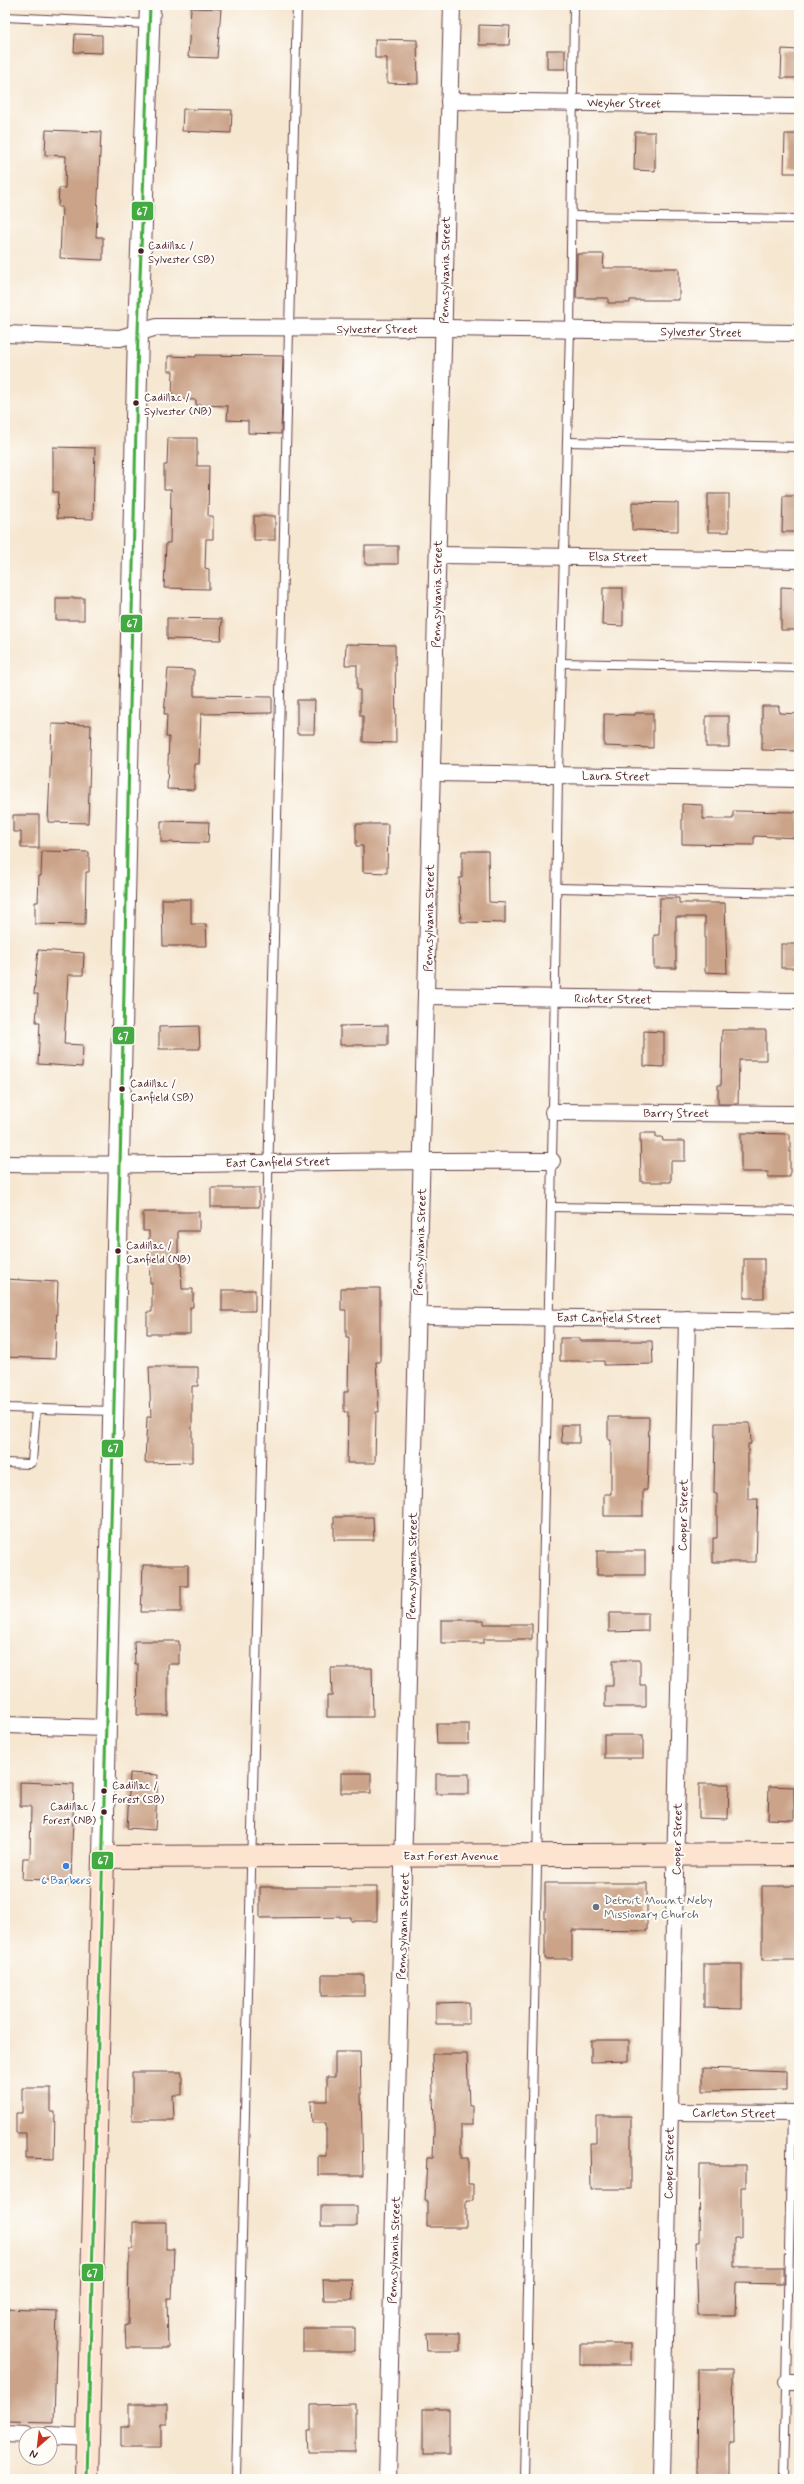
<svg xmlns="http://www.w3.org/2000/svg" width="804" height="2484" font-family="Mynerve,sans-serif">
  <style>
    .building { fill: #cba388 }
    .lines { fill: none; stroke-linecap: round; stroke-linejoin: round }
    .service-casing { stroke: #643d44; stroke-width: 10 }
    .minor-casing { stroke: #643d44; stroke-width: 18 }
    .tertiary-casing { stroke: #643d44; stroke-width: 22 }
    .secondary-casing { stroke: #643d44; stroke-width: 24 }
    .service { stroke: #fff; stroke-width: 8 }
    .minor { stroke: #fff; stroke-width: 16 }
    .tertiary { stroke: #fff; stroke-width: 20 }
    .secondary { stroke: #fde4d1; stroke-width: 22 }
    .bus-1-casing { stroke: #fdfcf7; stroke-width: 6 }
    .bus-1 { stroke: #44aa42; stroke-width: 3 }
    .bus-dot { fill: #4a1f2b; stroke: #fdfcf7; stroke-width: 1.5 }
    .shop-dot { fill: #3f7fe0; stroke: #fdfcf7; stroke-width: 1.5 }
    .worship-dot { fill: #6b7280; stroke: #fdfcf7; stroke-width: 1.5 }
    .labels { text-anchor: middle; stroke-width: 4; stroke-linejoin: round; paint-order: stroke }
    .bus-label { font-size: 11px; fill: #4a1f2b; stroke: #fdfcf7; text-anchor: start }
    .street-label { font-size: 12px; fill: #4a1f2b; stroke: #fdfcf7 }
    .shop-label { font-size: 12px; fill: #366cbe; stroke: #fdfcf7 }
    .worship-label { font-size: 12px; fill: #5b616d; stroke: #fdfcf7; text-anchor: start }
    .line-badge { stroke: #fdfcf7; stroke-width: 1.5 }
    .badge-label { font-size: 11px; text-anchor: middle; font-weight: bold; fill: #fff }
  </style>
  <rect width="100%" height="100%" fill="#fdfcf7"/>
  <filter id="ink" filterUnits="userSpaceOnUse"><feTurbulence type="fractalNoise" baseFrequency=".025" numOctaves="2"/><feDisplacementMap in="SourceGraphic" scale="8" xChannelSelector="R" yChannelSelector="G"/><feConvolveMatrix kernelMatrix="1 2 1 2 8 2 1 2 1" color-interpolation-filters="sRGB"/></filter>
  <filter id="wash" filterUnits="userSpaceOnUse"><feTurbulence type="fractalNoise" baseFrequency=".012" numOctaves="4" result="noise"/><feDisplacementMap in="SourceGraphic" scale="16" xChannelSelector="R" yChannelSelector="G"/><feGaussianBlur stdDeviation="0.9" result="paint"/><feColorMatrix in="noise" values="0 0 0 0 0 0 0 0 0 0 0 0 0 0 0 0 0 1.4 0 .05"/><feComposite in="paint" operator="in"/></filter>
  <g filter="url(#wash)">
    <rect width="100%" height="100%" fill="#f6e7d1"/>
    <g id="blocks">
      <g class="building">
        <polygon points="191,8 221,9 217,58 188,57"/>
        <polygon points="479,25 510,26 509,45 479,45"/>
        <polygon points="75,34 102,35 102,53 74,52"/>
        <polygon points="375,39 417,40 418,84 387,83 387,58 375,58"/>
        <polygon points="782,49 799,50 799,78 781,78"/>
        <rect x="547" y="50" width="18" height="19"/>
        <polygon points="183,109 232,110 231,133 182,131"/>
        <polygon points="46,130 101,132 96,237 103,237 103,260 60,258 62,207 58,207 59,188 65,188 66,156 45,155"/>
        <polygon points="635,132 655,132 655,171 634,170"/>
        <polygon points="785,134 799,134 799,173 784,173"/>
        <polygon points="577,254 604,254 603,268 679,268 679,300 630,300 630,303 608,303 608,298 576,298"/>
        <polygon points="196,355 283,356 281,434 248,433 248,421 227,420 228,406 196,405 196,400 172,399 173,371 168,371 168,356 196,357"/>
        <polygon points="168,438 197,438 197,466 209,466 208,516 213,516 213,539 206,539 205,568 209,569 209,589 164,588 166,543 170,543 171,489 164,489 164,465 167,465"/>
        <polygon points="53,447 95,448 93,519 57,518 58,492 53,492"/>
        <rect x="708" y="494" width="21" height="38"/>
        <polygon points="783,496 799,496 799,532 782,532"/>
        <polygon points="632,502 678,503 678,531 632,530"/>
        <rect x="254" y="516" width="21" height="24"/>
        <rect x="365" y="546" width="33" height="18"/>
        <polygon points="781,587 799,588 799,630 781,630"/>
        <polygon points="603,588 623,588 623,626 602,625"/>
        <rect x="56" y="598" width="28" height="22"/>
        <polygon points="167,618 222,619 221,640 167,639"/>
        <polygon points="346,644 395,645 396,743 363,742 363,716 360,716 360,690 357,690 357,665 345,665"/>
        <polygon points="168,669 194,670 194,696 272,697 272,713 201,714 199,764 194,764 194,790 167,789 169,737 166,737 167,714 164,714"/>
        <polygon points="297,700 315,700 314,734 297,734"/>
        <polygon points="762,706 779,706 779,713 799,714 799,751 762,750"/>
        <polygon points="635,713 653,713 653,748 604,746 604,714 635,715"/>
        <rect x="706" y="716" width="23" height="31"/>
        <polygon points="52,724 91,725 88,823 48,822"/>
        <polygon points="682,804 703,805 703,819 733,819 733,811 799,812 799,838 754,836 754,845 682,844"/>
        <polygon points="13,815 39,815 39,848 21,848 21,832 13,832"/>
        <polygon points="161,821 209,822 208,843 161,842"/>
        <polygon points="356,824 388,824 387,873 363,872 363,846 356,846"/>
        <polygon points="42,851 89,852 89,872 86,872 85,925 35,924 35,902 38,902 39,876 41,876"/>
        <polygon points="462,851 488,851 489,902 505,903 505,923 461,922 459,878 462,878"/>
        <polygon points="660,898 679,898 679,903 725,903 727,973 705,972 705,917 676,917 676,968 654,968 654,935 659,935"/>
        <polygon points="162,899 191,899 191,924 206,924 207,946 163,946"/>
        <rect x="781" y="944" width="18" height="24"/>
        <polygon points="38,950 84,953 83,975 68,975 64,1044 83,1045 82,1067 38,1064 40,1022 36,1022 38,994 34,994"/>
        <polygon points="388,1025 388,1045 340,1045 340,1026"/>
        <polygon points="199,1026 200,1049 159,1049 159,1027"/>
        <polygon points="722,1030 766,1030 766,1060 739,1060 738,1104 718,1104 718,1085 721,1085"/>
        <polygon points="644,1031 664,1032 664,1067 644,1066"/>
        <polygon points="640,1133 656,1133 656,1137 662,1137 663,1141 685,1141 685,1161 671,1161 671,1182 641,1182"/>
        <polygon points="741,1133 790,1134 790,1177 768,1177 768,1172 741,1172"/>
        <rect x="211" y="1188" width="48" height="19"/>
        <polygon points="143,1212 199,1212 199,1231 178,1231 178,1262 181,1262 182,1289 193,1289 193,1307 190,1307 190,1334 147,1334 147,1312 152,1312 152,1283 150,1283 149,1231 143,1231"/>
        <rect x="744" y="1259" width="20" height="39"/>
        <polygon points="5,1279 58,1282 55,1359 5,1357"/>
        <polygon points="341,1288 380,1288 380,1362 376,1362 379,1412 376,1412 375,1463 347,1463 348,1412 344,1412 344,1392 348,1392 349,1337 346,1337 346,1310 341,1310"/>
        <rect x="222" y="1290" width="33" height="21"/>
        <polygon points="560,1338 580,1338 580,1341 652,1341 653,1364 604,1365 604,1361 560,1361"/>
        <polygon points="149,1367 198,1367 198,1386 192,1386 192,1462 145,1463 147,1417 151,1417"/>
        <polygon points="608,1417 649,1417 648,1466 647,1490 643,1490 643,1516 604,1516 604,1494 611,1494 611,1440 608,1440"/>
        <polygon points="715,1423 750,1423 751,1444 748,1444 748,1499 758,1499 756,1562 713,1562 713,1538 717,1538 717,1493 714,1493"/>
        <polygon points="561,1425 579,1425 579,1443 562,1443"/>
        <polygon points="334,1517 373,1517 374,1540 334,1540"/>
        <rect x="597" y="1551" width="48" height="24"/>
        <polygon points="143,1565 188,1565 188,1586 181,1586 181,1612 141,1612"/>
        <polygon points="609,1613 648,1613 648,1631 609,1632"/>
        <polygon points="441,1620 484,1620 484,1624 532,1624 532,1639 484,1639 484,1643 441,1643"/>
        <polygon points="134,1641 179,1641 179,1664 168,1664 168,1715 137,1715 138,1664 135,1664"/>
        <polygon points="613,1660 640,1660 640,1685 646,1685 646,1707 605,1707 605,1686 613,1686"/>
        <polygon points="331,1668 372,1668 373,1717 327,1717 327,1696 332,1696"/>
        <polygon points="436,1724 469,1724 469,1744 437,1744"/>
        <rect x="604" y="1735" width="39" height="23"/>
        <polygon points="130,1773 158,1775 155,1830 127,1828"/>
        <rect x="341" y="1773" width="30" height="20"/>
        <rect x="436" y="1774" width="33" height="20"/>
        <polygon points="20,1782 74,1784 71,1881 22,1879 23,1858 30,1858 31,1806 20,1806"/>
        <polygon points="699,1784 729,1784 728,1819 699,1818"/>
        <polygon points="769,1786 794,1787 794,1820 768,1819"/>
        <polygon points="545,1883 647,1883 647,1931 572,1930 572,1959 545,1959"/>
        <rect x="762" y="1886" width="37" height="74"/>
        <polygon points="260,1887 377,1887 377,1921 351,1921 351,1917 260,1918"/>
        <polygon points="704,1964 742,1964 742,2009 704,2008"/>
        <rect x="322" y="1975" width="42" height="21"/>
        <polygon points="469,2002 469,2024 436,2024 436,2003"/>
        <polygon points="591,2040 629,2040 629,2061 591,2062"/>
        <polygon points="335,2052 360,2052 363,2175 318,2175 318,2156 326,2156 326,2123 312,2123 311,2101 327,2101 327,2077 335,2077"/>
        <polygon points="432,2054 467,2054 469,2106 472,2106 472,2125 461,2125 461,2158 468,2158 468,2184 473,2184 473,2200 466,2200 466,2227 427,2227 427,2201 425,2201 427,2158 433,2158 434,2129"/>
        <polygon points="703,2068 787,2071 787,2090 703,2091"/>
        <polygon points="132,2072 182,2072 182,2095 173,2095 174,2120 132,2120"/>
        <polygon points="22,2088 51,2088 51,2112 55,2112 54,2159 26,2158 26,2133 16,2133 16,2113 22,2113"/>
        <polygon points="596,2116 631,2116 631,2189 591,2189 590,2143 596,2143"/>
        <polygon points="700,2165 746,2165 746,2187 741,2187 741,2238 735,2238 735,2267 783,2267 783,2284 736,2283 735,2315 698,2315 696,2242 699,2242"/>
        <rect x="321" y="2206" width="36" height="20"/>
        <polygon points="133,2222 166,2222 166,2249 174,2249 172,2298 167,2298 168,2348 126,2348 125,2325 128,2325 129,2249 133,2249"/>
        <polygon points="323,2279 352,2279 353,2300 324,2300"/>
        <polygon points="5,2309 57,2311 54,2423 5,2422"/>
        <rect x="303" y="2328" width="52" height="24"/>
        <polygon points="426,2333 460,2333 460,2351 427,2351"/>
        <rect x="580" y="2344" width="51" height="21"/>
        <polygon points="698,2370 733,2370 734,2443 730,2443 730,2479 697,2479"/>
        <polygon points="129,2404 167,2404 167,2424 161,2424 161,2447 121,2447 121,2427 129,2427"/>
        <polygon points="355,2404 355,2452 308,2452 307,2430 311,2430 311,2405"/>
        <rect x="423" y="2409" width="26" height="46"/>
      </g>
    </g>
  </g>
  <g filter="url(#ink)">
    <use href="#blocks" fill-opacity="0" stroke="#643d44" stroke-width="1"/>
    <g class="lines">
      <defs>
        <g id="service">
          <polyline points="5,17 149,24"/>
          <polyline points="572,216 799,219"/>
          <polyline points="567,442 799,447"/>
          <polyline points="561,663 799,668"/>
          <polyline points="556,888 799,893"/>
          <polyline points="551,1207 799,1211"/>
          <polyline points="5,1408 113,1411"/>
          <polyline points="5,1463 29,1464 32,1462 36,1409"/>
          <polyline points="236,2479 297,5"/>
          <polyline points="524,2479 553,1112 558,775 570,330 574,5"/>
          <polyline points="784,2479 792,2113"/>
        </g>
        <g id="minor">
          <polyline points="449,101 799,106"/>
          <polyline points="5,334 120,338 157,327 444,328 799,333"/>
          <polyline points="438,555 799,560"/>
          <polyline points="432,773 799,779"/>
          <polyline points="427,996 799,1001"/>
          <polyline points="553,1112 799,1114"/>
          <path d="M5,1164C187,1167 369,1159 552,1161"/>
          <polyline points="418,1316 799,1321"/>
          <polyline points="5,1725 106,1728"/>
          <polyline points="670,2112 799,2113"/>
          <polyline points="787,2382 799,2382"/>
          <polyline points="5,2434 26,2435"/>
          <polyline points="50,2435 88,2437"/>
          <polyline points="387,2479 452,5"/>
          <polyline points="662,2479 687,1319"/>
        </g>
        <polyline id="tertiary" points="103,1857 138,332 150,5"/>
        <polyline id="secondary" points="87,2479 103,1857 799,1854"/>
      </defs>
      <use href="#service" class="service-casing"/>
      <use href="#minor" class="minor-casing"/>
      <use href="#tertiary" class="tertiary-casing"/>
      <use href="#secondary" class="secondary-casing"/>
      <use href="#service" class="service"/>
      <use href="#minor" class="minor"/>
      <use href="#tertiary" class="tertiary"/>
      <use href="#secondary" class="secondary"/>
      <defs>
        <polyline id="bus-1" points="87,2479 122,1085 138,332 150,5"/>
      </defs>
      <use href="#bus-1" class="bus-1-casing"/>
      <use href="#bus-1" class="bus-1"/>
    </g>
  </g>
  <g class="bus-dot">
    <circle cx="141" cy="251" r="3.5"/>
    <circle cx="136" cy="403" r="3.5"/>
    <circle cx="122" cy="1089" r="3.5"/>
    <circle cx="118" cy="1251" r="3.5"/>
    <circle cx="104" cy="1791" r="3.5"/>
    <circle cx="104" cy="1812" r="3.5"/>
  </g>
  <circle class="shop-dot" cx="66" cy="1866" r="4"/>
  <circle class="worship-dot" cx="596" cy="1907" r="4"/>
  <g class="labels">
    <g class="bus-label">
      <text x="148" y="249">Cadillac /<tspan x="148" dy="14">Sylvester (SB)</tspan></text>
      <text x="144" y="401">Cadillac /<tspan x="144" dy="14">Sylvester (NB)</tspan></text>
      <text x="130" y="1087">Cadillac /<tspan x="130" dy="14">Canfield (SB)</tspan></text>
      <text x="126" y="1249">Cadillac /<tspan x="126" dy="14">Canfield (NB)</tspan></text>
      <text x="112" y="1789">Cadillac /<tspan x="112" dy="14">Forest (SB)</tspan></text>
      <text x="96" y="1810" text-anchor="end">Cadillac /<tspan x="96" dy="14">Forest (NB)</tspan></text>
    </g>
    <g class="street-label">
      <text transform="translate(624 103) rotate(1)" y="4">Weyher Street</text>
      <text transform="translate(445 270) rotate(-89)" y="4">Pennsylvania Street</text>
      <text x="377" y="333">Sylvester Street</text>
      <text transform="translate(701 332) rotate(1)" y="4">Sylvester Street</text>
      <text transform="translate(618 557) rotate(1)" y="4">Elsa Street</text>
      <text transform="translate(437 594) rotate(-89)" y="4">Pennsylvania Street</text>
      <text transform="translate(616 776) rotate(1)" y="4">Laura Street</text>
      <text transform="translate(429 918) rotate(-89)" y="4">Pennsylvania Street</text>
      <text transform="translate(613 999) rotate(1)" y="4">Richter Street</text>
      <text x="676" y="1117">Barry Street</text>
      <text transform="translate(278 1162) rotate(-1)" y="4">East Canfield Street</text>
      <text transform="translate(420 1242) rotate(-88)" y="4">Pennsylvania Street</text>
      <text transform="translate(609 1318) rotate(1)" y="4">East Canfield Street</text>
      <text transform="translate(683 1515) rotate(-89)" y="4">Cooper Street</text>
      <text transform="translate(412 1566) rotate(-89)" y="4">Pennsylvania Street</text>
      <text transform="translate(677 1839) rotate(-89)" y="4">Cooper Street</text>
      <text x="451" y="1860">East Forest Avenue</text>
      <text transform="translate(403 1926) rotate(-88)" y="4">Pennsylvania Street</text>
      <text transform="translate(734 2113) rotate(1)" y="4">Carleton Street</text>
      <text transform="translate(669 2163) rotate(-89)" y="4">Cooper Street</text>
      <text transform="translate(394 2250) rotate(-88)" y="4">Pennsylvania Street</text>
    </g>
    <g class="shop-label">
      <text x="66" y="1884">6 Barbers</text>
    </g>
    <g class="worship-label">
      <text x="604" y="1904">Detroit Mount Neby<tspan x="604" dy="14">Missionary Church</tspan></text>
    </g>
  </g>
  <g class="line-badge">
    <rect x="131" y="201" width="23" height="20" rx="4" fill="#44aa42"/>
    <rect x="120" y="614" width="23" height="19" rx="4" fill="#44aa42"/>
    <rect x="112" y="1026" width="23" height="19" rx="4" fill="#44aa42"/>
    <rect x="101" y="1439" width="23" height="19" rx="4" fill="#44aa42"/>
    <rect x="91" y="1851" width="23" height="19" rx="4" fill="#44aa42"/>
    <rect x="81" y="2263" width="23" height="19" rx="4" fill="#44aa42"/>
  </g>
  <g class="badge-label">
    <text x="142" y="215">67</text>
    <text x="132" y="627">67</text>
    <text x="123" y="1040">67</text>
    <text x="113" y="1452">67</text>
    <text x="103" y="1864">67</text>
    <text x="92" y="2277">67</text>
  </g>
  <rect width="804" height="2484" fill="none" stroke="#fdfcf7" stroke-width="20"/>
  <g transform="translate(38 2446) rotate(208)"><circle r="19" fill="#fdfcf7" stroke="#b5a4a5"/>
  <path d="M0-3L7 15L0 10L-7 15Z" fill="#c8321e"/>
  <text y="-6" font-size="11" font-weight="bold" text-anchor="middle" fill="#4a1f2b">N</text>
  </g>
</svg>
